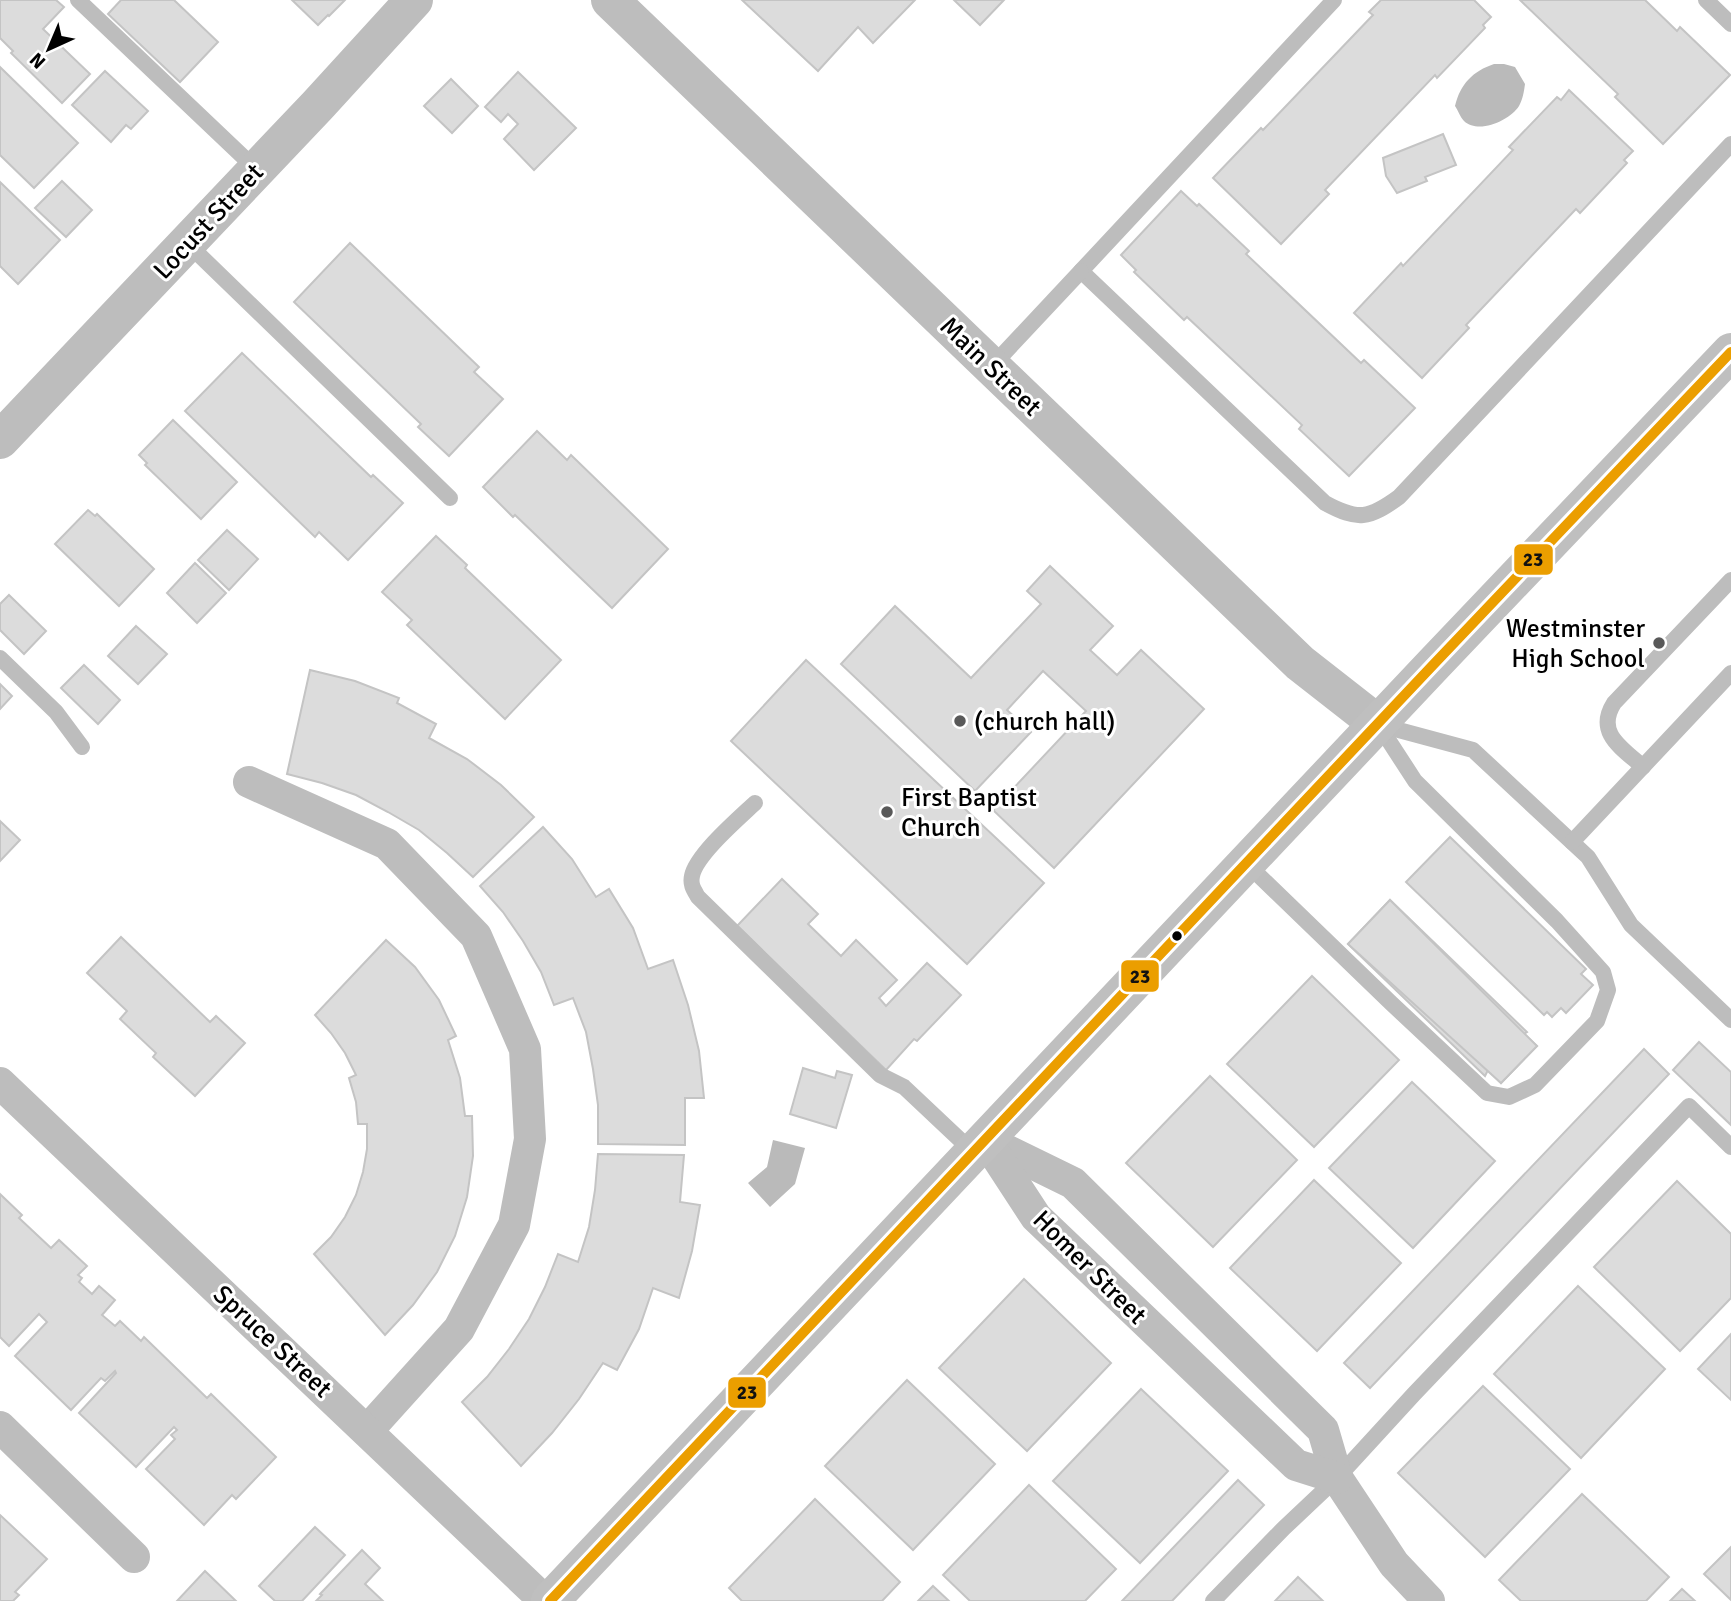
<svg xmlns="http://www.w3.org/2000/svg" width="1731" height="1601" font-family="Signika,sans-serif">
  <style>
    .water { fill: #bababa }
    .building { fill: #dcdcdc; stroke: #c4c4c4; stroke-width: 2 }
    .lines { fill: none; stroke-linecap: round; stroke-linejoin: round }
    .service { stroke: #bdbdbd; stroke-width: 16 }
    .minor { stroke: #bdbdbd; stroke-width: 32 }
    .tertiary { stroke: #bdbdbd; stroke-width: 38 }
    .secondary { stroke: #bfbfbf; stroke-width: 38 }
    .bus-1-casing { stroke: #fff; stroke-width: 16 }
    .bus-1 { stroke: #eb9e00; stroke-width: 10 }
    .poi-dot { fill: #595959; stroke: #fff; stroke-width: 2.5 }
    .bus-dot { fill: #000; stroke: #fff; stroke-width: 2.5 }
    .labels { text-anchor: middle; stroke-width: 6; stroke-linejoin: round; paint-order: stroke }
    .street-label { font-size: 26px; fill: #000; stroke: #fff }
    .poi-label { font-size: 26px; fill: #000; stroke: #fff; text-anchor: start }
    .line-badge { stroke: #fff; stroke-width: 2.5 }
    .pale-badge-label { font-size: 19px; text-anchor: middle; font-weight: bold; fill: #111 }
  </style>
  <rect width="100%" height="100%" fill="#fff"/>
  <g class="water">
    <path d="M1494,64H1504L1515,67L1525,84C1524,91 1523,99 1519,106C1510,120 1479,135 1464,121C1460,117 1458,110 1455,106C1460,84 1473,71 1494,64Z"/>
    <polygon points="773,1140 805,1148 795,1184 770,1207 748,1183 767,1167"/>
  </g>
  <g class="building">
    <polygon points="0,0 56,0 64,7 43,29 90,74 62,103 11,53 13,51 0,38"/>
    <polygon points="121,0 174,0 218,42 180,82 108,14"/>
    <polygon points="292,0 345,0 329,16 328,15 318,25"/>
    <polygon points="742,0 915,0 873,43 858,27 818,71"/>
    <polygon points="954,0 1004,0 980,25"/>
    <polygon points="1381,0 1474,0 1491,17 1483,25 1485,28 1437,78 1435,75 1325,190 1329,194 1281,244 1213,178 1261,128 1263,130 1373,15 1369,12"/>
    <polygon points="1520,0 1645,0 1677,31 1680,27 1730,75 1663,144 1615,97 1618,94"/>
    <polygon points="0,67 78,143 34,188 0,155"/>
    <polygon points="105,71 148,111 131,129 126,125 111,142 72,105"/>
    <polygon points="518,72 576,128 534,170 504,139 518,124 508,114 501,122 485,107"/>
    <polygon points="451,79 478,106 452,133 424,106"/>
    <polygon points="1569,90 1633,151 1624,160 1627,163 1580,213 1576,209 1466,325 1469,328 1422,378 1354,313 1401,263 1403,266 1513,150 1509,147 1557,97 1561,100"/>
    <polygon points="1443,134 1456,165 1425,177 1427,181 1397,193 1386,176 1383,158"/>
    <polygon points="62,181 92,210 66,237 35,208"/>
    <polygon points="0,182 60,240 18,284 0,266"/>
    <polygon points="1181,191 1197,206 1199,204 1249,251 1246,254 1361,363 1364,360 1415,408 1349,476 1299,429 1302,425 1187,317 1184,320 1134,272 1136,270 1121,255"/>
    <polygon points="350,243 479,367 474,372 503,399 449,456 418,427 421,424 294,302"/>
    <polygon points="242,353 371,477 373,475 403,503 348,560 319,532 315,537 185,411"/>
    <polygon points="173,420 237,482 201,519 145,465 147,463 139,455"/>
    <polygon points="537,431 567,460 571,455 668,549 612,608 515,515 513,517 483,487"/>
    <polygon points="88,510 95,516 97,514 154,569 119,606 55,544"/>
    <polygon points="227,530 258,559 229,590 198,560"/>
    <polygon points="436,536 467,565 465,568 561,660 505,719 407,625 412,620 382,592"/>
    <polygon points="195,563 226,593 197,623 167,593"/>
    <polygon points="1050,566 1113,626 1090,650 1117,675 1141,650 1204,709 1054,868 993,810 1086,711 1043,671 1007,710 1031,732 975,791 841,664 895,606 971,678 1041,604 1027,591"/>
    <polygon points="9,595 46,631 24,654 0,630 0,604"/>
    <polygon points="136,626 167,654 138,684 108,656"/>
    <polygon points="806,660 1044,883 967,964 731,741"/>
    <polygon points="84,665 120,700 98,724 61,688"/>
    <polygon points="310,670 355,681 399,698 397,703 436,724 429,738 467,759 501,785 534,817 473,877 447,853 419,830 388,812 356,795 322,783 287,774"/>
    <polygon points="0,684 12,696 0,709"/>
    <polygon points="0,821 20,840 0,861"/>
    <polygon points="543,827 572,859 596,897 609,889 633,928 648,969 673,960 688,1005 699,1051 704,1098 685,1098 685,1145 598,1144 598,1105 593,1069 586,1032 573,998 554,1005 541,972 523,941 503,912 480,886"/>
    <polygon points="1450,837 1586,969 1581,974 1593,985 1566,1013 1561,1008 1552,1017 1547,1012 1544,1015 1406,882"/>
    <polygon points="782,879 818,914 808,924 841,956 856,940 897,980 879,998 886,1006 927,963 961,995 917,1041 914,1039 886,1070 737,926"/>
    <polygon points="1390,900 1527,1032 1524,1034 1537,1046 1501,1083 1488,1070 1485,1076 1348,944"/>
    <polygon points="1390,900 1537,1046 1501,1083 1348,944"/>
    <polygon points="121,937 210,1022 216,1016 245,1043 195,1096 153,1057 156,1053 120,1019 127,1011 87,973"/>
    <polygon points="386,940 415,967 439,1000 456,1036 448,1040 460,1078 465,1116 472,1116 473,1156 467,1197 455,1236 437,1272 413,1305 385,1335 314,1254 331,1237 345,1217 356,1195 363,1172 367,1149 367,1124 358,1124 356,1102 349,1078 356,1075 345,1053 331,1033 315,1015"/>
    <polygon points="1312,976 1399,1060 1314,1147 1227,1064"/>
    <polygon points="1699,1042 1731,1072 1731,1125 1673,1070"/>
    <polygon points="1644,1049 1669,1074 1370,1388 1344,1363"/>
    <polygon points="803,1068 835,1078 837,1071 852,1075 836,1128 790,1114"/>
    <polygon points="1210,1076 1297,1160 1213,1247 1126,1163"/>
    <polygon points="1412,1082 1495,1161 1413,1248 1329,1168"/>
    <polygon points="598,1154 684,1155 680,1202 700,1205 692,1251 679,1298 653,1288 639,1329 617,1370 603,1363 579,1399 552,1433 521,1466 462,1402 487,1377 509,1349 529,1319 545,1287 558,1254 578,1262 589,1227 595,1190"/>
    <polygon points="1314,1180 1401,1263 1317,1351 1230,1268"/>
    <polygon points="1677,1181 1731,1234 1731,1298 1680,1351 1594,1267"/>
    <polygon points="0,1194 22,1215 19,1218 51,1248 59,1240 87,1266 78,1275 82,1278 79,1282 92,1294 99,1286 115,1300 102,1315 115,1326 120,1321 141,1341 144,1337 207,1398 211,1394 276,1457 236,1499 232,1495 204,1525 146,1469 175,1439 171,1435 177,1430 174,1427 136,1467 79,1413 116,1373 115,1371 105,1381 101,1378 71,1410 15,1356 47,1322 39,1314 9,1346 0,1337"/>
    <polygon points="1024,1279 1111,1363 1027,1451 939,1368"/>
    <polygon points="1578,1286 1665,1369 1581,1458 1494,1374"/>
    <polygon points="1731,1334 1731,1400 1698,1369"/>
    <polygon points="907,1380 995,1464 913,1550 825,1466"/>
    <polygon points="1483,1386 1570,1469 1485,1557 1398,1473"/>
    <polygon points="1141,1389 1228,1471 1140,1563 1053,1481"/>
    <polygon points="1238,1480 1264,1505 1172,1601 1122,1601"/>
    <polygon points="1029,1485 1116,1569 1085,1601 970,1601 943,1575"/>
    <polygon points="1582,1494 1669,1577 1646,1601 1521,1601 1499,1580"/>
    <polygon points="815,1499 900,1582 882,1601 742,1601 729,1588"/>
    <polygon points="0,1515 47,1559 15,1592 19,1595 13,1601 0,1601"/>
    <polygon points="315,1527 345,1555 302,1601 275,1601 259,1586"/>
    <polygon points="1731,1547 1731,1600 1704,1574"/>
    <polygon points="362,1550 380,1568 365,1584 383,1601 316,1601 322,1595 320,1594"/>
    <polygon points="205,1571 236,1601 177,1601"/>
    <polygon points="1298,1577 1323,1601 1275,1601"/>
    <polygon points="933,1586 949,1601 918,1601"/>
    <polygon points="1682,1589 1695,1601 1670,1601"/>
  </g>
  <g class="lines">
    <g class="service">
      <polyline points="78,0 257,170"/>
      <path d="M1334,0L1081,271L1325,503C1358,521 1369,519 1399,497L1731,144"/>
      <polyline points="1706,0 1731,24"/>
      <polyline points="187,243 450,498"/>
      <polyline points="992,366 1081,271"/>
      <polyline points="0,658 56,712 82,747"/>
      <polyline points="1380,725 1473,750 1588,857 1631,925 1731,1020"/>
      <path d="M1643,767C1622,748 1595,733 1614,703L1731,580"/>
      <path d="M755,803C738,819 696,855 692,876C690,885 694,890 698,897L880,1075L904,1087L973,1152"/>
      <polyline points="1572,842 1731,673"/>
      <polyline points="1246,863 1391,1003 1487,1093 1509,1097 1535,1085 1597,1021 1608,990 1603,972 1557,921 1415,781 1378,724"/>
      <polyline points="1213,1601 1284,1528 1337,1478 1414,1394 1689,1106 1731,1147"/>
    </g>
    <g class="minor">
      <polyline points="249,782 387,844 476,936 525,1049 530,1139 514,1225 459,1329 367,1431"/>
      <polyline points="0,1083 545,1601"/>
      <polyline points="985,1140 1073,1183 1323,1430 1337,1478 1394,1564 1429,1601"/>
      <polyline points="987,1142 1036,1217 1296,1465 1337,1478"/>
      <polyline points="0,1427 134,1557"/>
    </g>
    <g class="tertiary">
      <polyline points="610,0 1300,663 1378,724"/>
      <polyline points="0,440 318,105 414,0"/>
    </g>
    <polyline class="secondary" points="550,1601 1433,665 1731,352"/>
    <defs>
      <polyline id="bus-1" points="550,1601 1433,665 1731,352"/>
    </defs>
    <use href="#bus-1" class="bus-1-casing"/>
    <use href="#bus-1" class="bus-1"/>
  </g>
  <g class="poi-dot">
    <circle cx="1659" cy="643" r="7"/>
    <circle cx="960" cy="721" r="7"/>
    <circle cx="887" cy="812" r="7"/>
  </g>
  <circle class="bus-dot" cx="1177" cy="936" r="6"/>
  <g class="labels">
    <g class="street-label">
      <text transform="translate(208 221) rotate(-47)" y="9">Locust Street</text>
      <text transform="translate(991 366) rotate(44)" y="9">Main Street</text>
      <text transform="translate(1090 1267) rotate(45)" y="9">Homer Street</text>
      <text transform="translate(273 1341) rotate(43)" y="9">Spruce Street</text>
    </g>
    <g class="poi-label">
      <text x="1645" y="637" text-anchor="end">Westminster<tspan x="1645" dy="30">High School</tspan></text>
      <text x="974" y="730">(church hall)</text>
      <text x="901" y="806">First Baptist<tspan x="901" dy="30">Church</tspan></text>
    </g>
  </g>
  <g class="line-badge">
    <rect x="1513" y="543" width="41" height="33" rx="7" fill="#eb9e00"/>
    <rect x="1120" y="959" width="40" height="34" rx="7" fill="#eb9e00"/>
    <rect x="727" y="1376" width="40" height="33" rx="7" fill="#eb9e00"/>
  </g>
  <g class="pale-badge-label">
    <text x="1533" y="566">23</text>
    <text x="1140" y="983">23</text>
    <text x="747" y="1399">23</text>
  </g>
  <g transform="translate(49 49) rotate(224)" stroke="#ffffff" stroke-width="5" paint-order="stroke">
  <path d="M0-5L12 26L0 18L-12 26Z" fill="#000000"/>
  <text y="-10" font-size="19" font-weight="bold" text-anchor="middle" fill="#000000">N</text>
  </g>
</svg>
